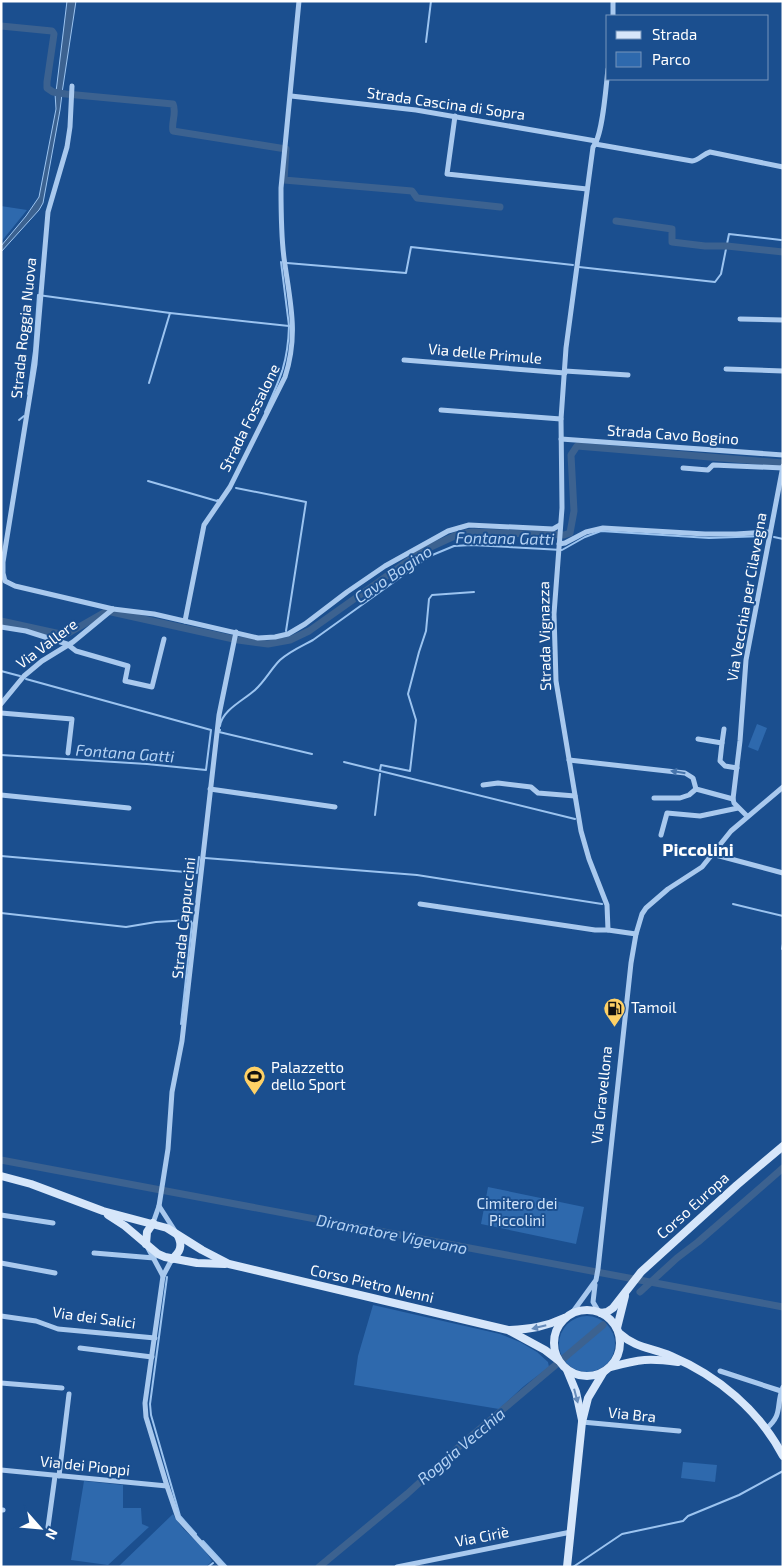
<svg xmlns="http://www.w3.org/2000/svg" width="784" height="1568" font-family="'Exo 2',sans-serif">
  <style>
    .green { fill: #2e69ad }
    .water { fill: #3c6290; stroke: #9cc4f0 }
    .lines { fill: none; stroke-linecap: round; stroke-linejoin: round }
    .stream { stroke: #9cc4f0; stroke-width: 2 }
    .canal { stroke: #3c6290; stroke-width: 7 }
    .street { stroke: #a9c9ee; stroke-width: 5 }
    .secondary { stroke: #d6e6fa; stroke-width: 8 }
    .oneway { fill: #4674ac }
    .oneway2 { fill: #668bba }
    .labels { text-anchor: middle; stroke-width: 4; stroke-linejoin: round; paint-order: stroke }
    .street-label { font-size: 15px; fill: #fff; stroke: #1b4f8f }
    .poi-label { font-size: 15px; fill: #fff; stroke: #1b4f8f; text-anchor: start }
    .park-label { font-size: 15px; fill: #cfe3fa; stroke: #1b4f8f }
    .water-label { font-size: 16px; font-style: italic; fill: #b5d3f5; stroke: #1b4f8f }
    .quarter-label { font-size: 18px; font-weight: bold; fill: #fff; stroke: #1b4f8f }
  </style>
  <rect width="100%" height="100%" fill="#1b4f8f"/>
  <g class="green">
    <polygon points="1,206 27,210 1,242"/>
    <polygon points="757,724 767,728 758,751 748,747"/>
    <polygon points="488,1187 584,1207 576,1244 481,1224"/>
    <polygon points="373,1305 500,1334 520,1342 537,1352 548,1362 549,1367 524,1386 499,1409 354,1385 358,1356"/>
    <circle cx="587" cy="1344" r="28"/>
    <polygon points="683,1462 717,1465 715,1482 681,1478"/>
    <polygon points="84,1481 123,1485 123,1508 141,1508 142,1524 149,1527 108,1565 71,1560"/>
    <path d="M173,1514C182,1532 202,1543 212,1561L206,1567H118Z"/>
  </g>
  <g class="water">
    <polygon points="67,1 76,1 62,93 56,92"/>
    <polygon points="55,93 62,94 60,110 43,203 39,210 1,252 1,246 26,216 39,197 56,109"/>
  </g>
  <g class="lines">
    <g class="stream">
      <polyline points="426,42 431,1"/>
      <polyline points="287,263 406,273 411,247 573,265"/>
      <polyline points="579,267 715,282 721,274 729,234 781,240"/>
      <polyline points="149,383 170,313 289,326 281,262"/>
      <polyline points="28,394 34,351 38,295 170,313"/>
      <path d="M265,412C280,379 288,363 289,326"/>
      <polyline points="19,420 24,416"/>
      <polyline points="148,481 217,501 218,500"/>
      <polyline points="236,488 306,502 286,631"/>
      <polyline points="774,537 783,539"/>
      <polyline points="1,671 20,676"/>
      <path d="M220,726C222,710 244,700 255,690C265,681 271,669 280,660C290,651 302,646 313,640L430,556L454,546L472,545L562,550L585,537L601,531L709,538L765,536"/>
      <polyline points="220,730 219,732 312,754"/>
      <polyline points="1,755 147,764 206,770 211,730 26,679"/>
      <polyline points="344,762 575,819"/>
      <polyline points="380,770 381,765 410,771 416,720 408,694 419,652 426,631 429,599 432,595 474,592"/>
      <polyline points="375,815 380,774"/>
      <polyline points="1,856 197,873 199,857"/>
      <polyline points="205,858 417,875 602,904"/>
      <polyline points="733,904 783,916"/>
      <polyline points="1,913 126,927 156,922 190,920 192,923 181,1024"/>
      <polyline points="782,949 783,944"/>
      <polyline points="167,1277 150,1404 151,1415 180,1516 196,1534"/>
      <polyline points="203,1541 227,1567"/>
      <polyline points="208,1567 213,1563"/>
      <polyline points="573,1567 622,1534 683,1521 688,1516 739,1495 783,1471"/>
    </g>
    <g class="canal">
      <path d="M1,26L52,31L54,34L47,82V88L53,92L66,94L173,104C177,113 171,122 173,131L286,149L284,180L412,191L417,198L500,207"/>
      <polyline points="616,221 672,229 672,242 705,246 725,246"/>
      <polyline points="727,246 783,252"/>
      <polyline points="1,621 65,635 107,611 238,640 268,644 290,640 309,631 422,551 459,534 473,532 564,535 570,533 574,511 571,455 577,446 783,463"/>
      <polyline points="1,1160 783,1307"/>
      <polyline points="640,1292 677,1258 698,1242 783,1168"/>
      <polyline points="319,1567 407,1494 462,1444 603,1325"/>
    </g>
    <g class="street">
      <polyline points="613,16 613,1"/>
      <polyline points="72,86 70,127 67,147 48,212 35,364 3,562 3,573 5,581 15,586 113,609 154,614 258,638 275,637 288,634 305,624 347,592 385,566 448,531 469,525 553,529 560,525"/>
      <polyline points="291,96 416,110 596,141"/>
      <polyline points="455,116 447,174 587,189"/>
      <path d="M595,144L692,161C699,160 703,154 710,152L783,167"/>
      <polyline points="740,319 783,320"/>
      <polyline points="404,360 565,373"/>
      <polyline points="726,369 783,371"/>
      <polyline points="565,371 628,375"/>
      <polyline points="441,410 561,419"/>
      <polyline points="561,439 783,455"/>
      <polyline points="683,468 708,470 713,465 783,468"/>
      <polyline points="559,544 565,543 586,532 603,528 705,534 736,534 770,532"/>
      <path d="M185,621L204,525L230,487L285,377C299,334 290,302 284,258C281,235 281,212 281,188L299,1"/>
      <polyline points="1,627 26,631 67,644 76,651 128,666 125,681 152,687 164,639"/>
      <polyline points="1,704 24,676 42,661 73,642 113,609"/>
      <polyline points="1,713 72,719 68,753"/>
      <polyline points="698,739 722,743 720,761 725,766 737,768"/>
      <polyline points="722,743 724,729"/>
      <polyline points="569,760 685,773 693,778 696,789 733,799"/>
      <polyline points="483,785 498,783 531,787 538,793 575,796"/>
      <polyline points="210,789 335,807"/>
      <polyline points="1,795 129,808"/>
      <polyline points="654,798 680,798 689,795 696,789"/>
      <polyline points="747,816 734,803 733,799 740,741 746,660 783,466"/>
      <polyline points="661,835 667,813 700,816 738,808"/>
      <polyline points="712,854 783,873"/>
      <polyline points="420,904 595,930 608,930 636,934"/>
      <path d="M608,930L607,905L589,859L581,831L556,681L554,614L562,508L561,419L566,348L593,147C603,136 606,85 608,69"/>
      <polyline points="159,1206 175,1231"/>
      <polyline points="1,1215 53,1223"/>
      <polyline points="153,1223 159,1206 168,1149 172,1092 182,1041 219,715 236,632"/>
      <polyline points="148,1248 163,1276"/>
      <polyline points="94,1253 154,1258"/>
      <polyline points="172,1259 163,1276 145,1403 146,1417 167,1486 178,1518 223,1567"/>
      <polyline points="1,1263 55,1273"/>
      <polyline points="595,1285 593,1302 599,1312"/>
      <polyline points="572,1313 596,1280 598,1269 631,963 636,934 642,914 646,908 668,889 702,867 731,831 783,787"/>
      <polyline points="1,1316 36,1321 58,1329 155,1338"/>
      <polyline points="80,1348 152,1357"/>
      <polyline points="720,1371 781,1391"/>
      <polyline points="1,1383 62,1388"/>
      <polyline points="582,1422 679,1431"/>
      <path d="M766,1429C784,1413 775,1407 783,1387"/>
      <polyline points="1,1470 167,1486"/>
      <polyline points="59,1476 69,1394"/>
      <polyline points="1,1510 3,1510"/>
      <polyline points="48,1527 55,1476"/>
      <polyline points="397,1567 571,1532"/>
    </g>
    <g class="secondary">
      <polyline points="1,1176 31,1184 103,1211 167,1228 202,1250 229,1264 508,1330 545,1350 558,1360"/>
      <polyline points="108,1215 125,1226 158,1254 165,1257 197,1263 225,1264"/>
      <polyline points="146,1244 147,1232 153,1223"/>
      <path d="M172,1259C180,1252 183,1246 178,1236"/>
      <circle cx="587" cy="1343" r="33"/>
      <polyline points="601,1313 607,1312 613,1308 641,1272 737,1185 783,1146"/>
      <polyline points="617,1328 625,1296"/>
      <path d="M510,1330C530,1329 545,1327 564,1318"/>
      <path d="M619,1333C637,1349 650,1347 671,1356C718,1376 759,1410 783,1456"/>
      <path d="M611,1367C640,1359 649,1358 678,1362"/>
      <polyline points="567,1370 576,1392 582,1420"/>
      <polyline points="567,1567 582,1422 588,1398 603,1373"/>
    </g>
  </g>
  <defs><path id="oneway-solid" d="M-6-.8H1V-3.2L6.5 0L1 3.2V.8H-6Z" transform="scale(1.25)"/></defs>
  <use class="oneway" href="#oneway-solid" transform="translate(678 772) rotate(-171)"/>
  <g class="oneway2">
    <use href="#oneway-solid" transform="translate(539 1327) rotate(166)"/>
    <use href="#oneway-solid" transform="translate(576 1396) rotate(75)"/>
  </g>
  <defs>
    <symbol id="fuel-pin" viewBox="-11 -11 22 30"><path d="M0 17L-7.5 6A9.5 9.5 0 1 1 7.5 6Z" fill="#ffd166" stroke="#1b4f8f"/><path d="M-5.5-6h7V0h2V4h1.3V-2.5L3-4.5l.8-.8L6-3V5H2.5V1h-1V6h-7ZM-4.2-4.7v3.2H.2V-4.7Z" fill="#111"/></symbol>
    <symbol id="stadium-pin" viewBox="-11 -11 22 30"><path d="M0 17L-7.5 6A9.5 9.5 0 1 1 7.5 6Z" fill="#ffd166" stroke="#1b4f8f"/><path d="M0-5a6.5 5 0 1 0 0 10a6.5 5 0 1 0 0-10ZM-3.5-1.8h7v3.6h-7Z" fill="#111"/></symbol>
  </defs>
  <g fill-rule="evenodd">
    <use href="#fuel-pin" x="602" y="996" width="25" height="34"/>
    <use href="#stadium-pin" x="242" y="1064" width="25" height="34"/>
  </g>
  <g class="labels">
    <g class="street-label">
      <text transform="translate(446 104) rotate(8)" y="5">Strada Cascina di Sopra</text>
      <text transform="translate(24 328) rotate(-84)" y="5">Strada Roggia Nuova</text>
      <text transform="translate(485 354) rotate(5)" y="5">Via delle Primule</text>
      <text transform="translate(250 418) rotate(-64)" y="5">Strada Fossalone</text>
      <text transform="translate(673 435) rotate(4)" y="5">Strada Cavo Bogino</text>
      <text transform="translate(747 597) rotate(-80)" y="5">Via Vecchia per Cilavegna</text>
      <text transform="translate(545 636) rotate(-91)" y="5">Strada Vignazza</text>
      <text transform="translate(47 644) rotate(-37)" y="5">Via Vallere</text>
      <text transform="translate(184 918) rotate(-84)" y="5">Strada Cappuccini</text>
      <text transform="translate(602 1095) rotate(-84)" y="5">Via Gravellona</text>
      <text transform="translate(693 1206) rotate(-42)" y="5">Corso Europa</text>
      <text transform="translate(372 1284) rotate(13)" y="5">Corso Pietro Nenni</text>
      <text transform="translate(94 1318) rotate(8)" y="5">Via dei Salici</text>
      <text transform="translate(632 1415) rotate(6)" y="5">Via Bra</text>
      <text transform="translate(85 1466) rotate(6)" y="5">Via dei Pioppi</text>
      <text transform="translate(482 1537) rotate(-11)" y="5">Via Ciriè</text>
    </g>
    <g class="poi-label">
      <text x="631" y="1013">Tamoil</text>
      <text x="271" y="1073">Palazzetto<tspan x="271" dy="17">dello Sport</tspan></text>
    </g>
    <g class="park-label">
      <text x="517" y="1209">Cimitero dei<tspan x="517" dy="17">Piccolini</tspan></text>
    </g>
    <g class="water-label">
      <text transform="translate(505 538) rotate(1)" y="6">Fontana Gatti</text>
      <text transform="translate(393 574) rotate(-34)" y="6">Cavo Bogino</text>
      <text transform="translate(125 753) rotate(4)" y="6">Fontana Gatti</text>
      <text transform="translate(392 1234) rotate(11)" y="6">Diramatore Vigevano</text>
      <text transform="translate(461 1446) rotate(-40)" y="6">Roggia Vecchia</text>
    </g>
    <g class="quarter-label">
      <text x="698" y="856">Piccolini</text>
    </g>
  </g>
  <rect width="784" height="1568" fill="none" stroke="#ffffff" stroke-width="5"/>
  <rect x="606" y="15" width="162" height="65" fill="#1b4f8f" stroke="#7695bc"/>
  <rect x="616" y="31" width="25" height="8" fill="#d6e6fa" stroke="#7695bc"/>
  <text x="652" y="40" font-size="15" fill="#ffffff">Strada</text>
  <rect x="616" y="52" width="25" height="15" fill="#2e69ad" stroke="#7695bc"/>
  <text x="652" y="65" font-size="15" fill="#ffffff">Parco</text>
  <g transform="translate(40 1528) rotate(117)" stroke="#1b4f8f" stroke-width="4" paint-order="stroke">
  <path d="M0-4L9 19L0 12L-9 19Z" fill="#ffffff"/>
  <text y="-8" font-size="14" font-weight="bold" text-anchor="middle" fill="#ffffff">N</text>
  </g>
</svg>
